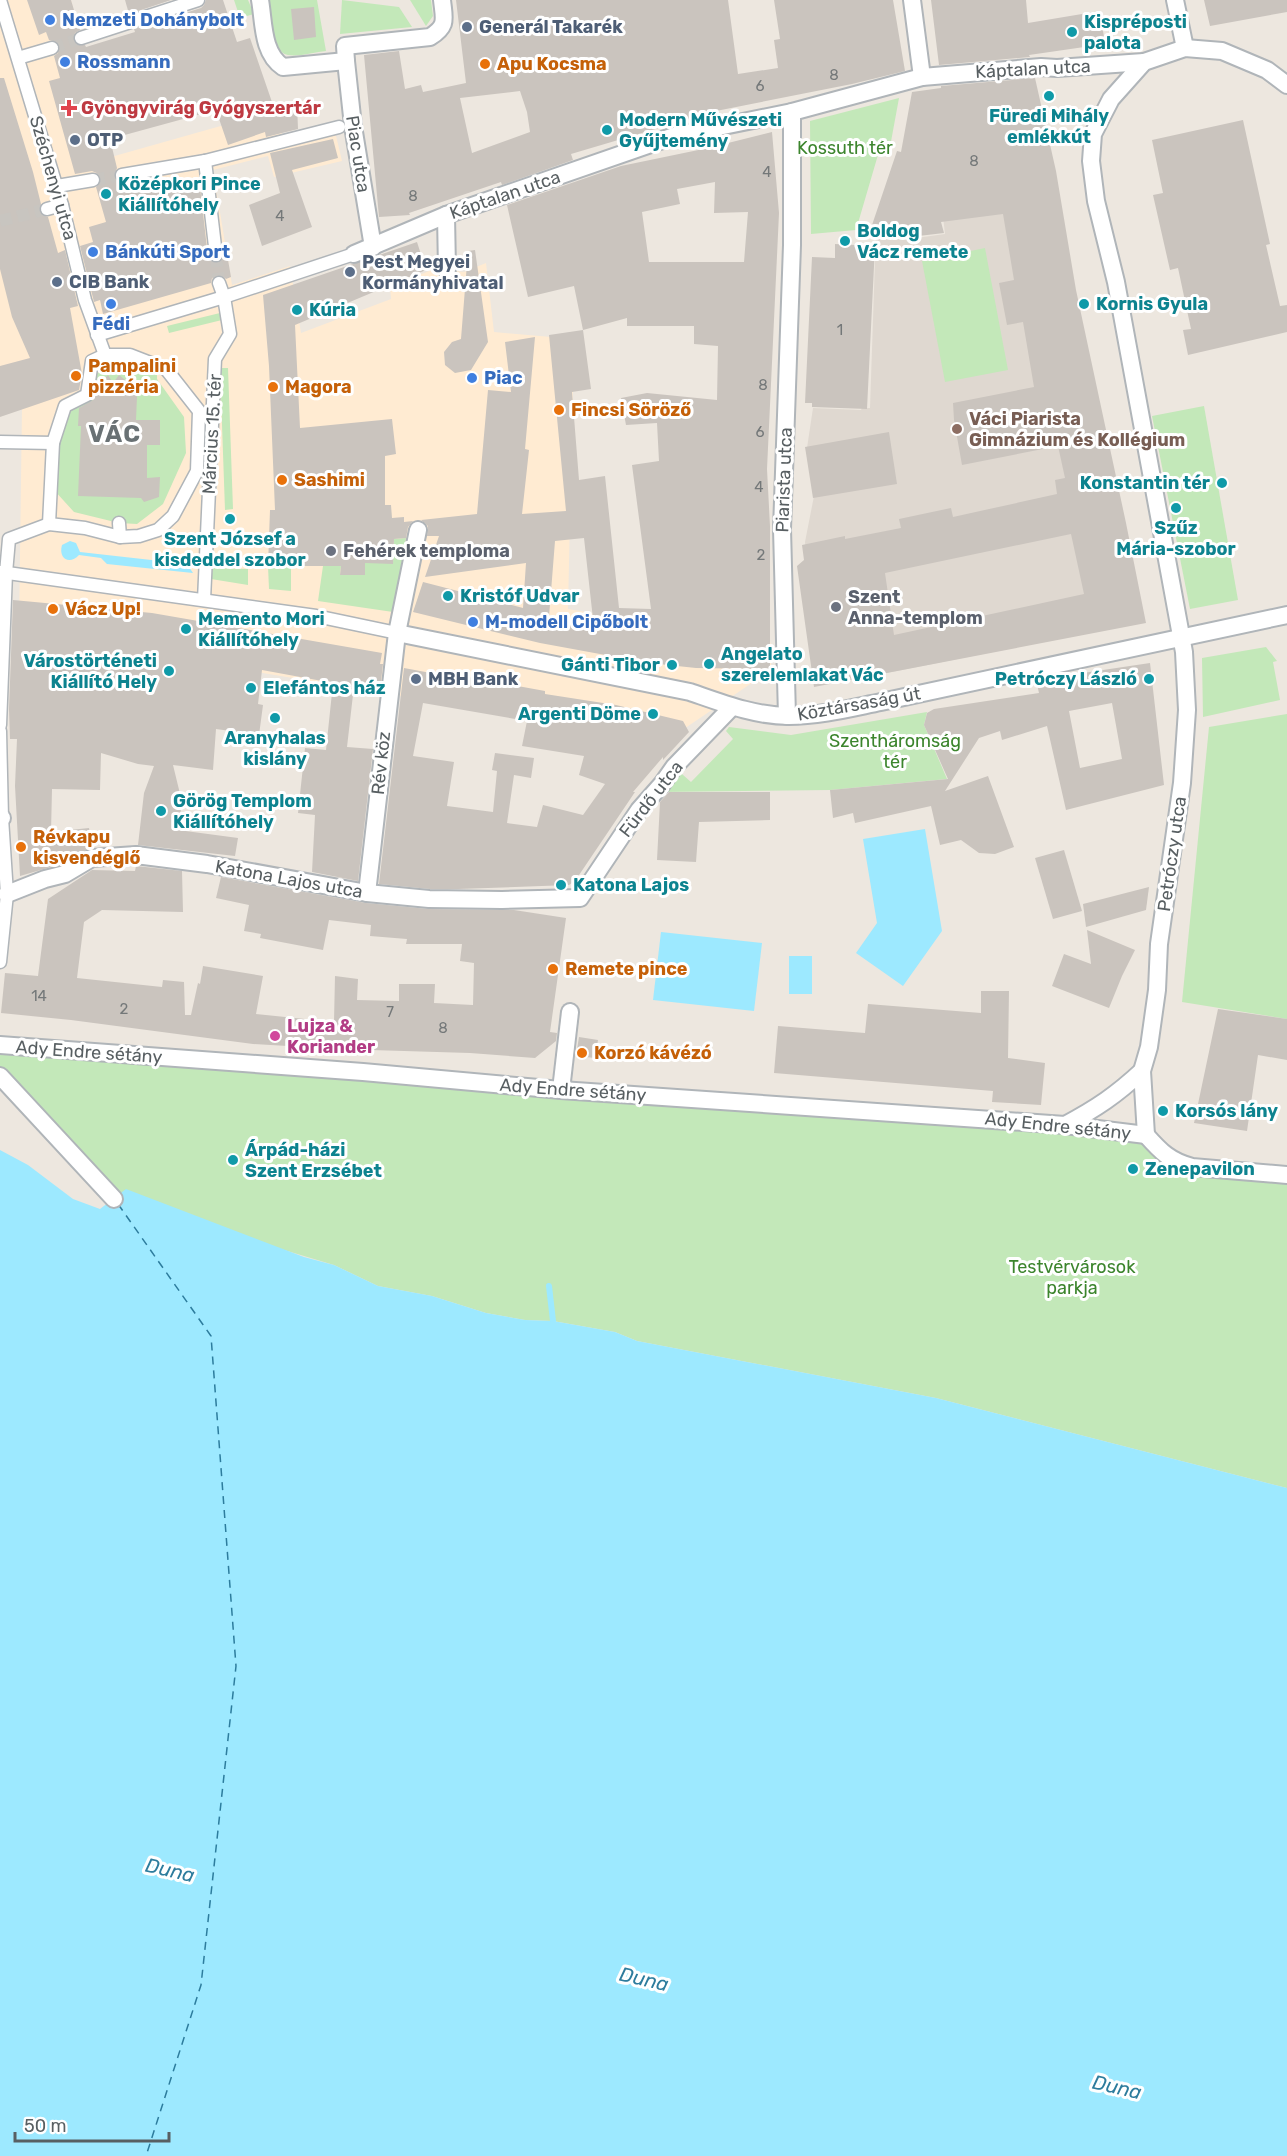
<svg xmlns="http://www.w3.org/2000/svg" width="1287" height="2156" font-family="Rubik,sans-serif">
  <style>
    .commercial { fill: #ffebd2 }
    .education { fill: #dfd8d0 }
    .green { fill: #c3e8b9 }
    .water { fill: #9de9ff }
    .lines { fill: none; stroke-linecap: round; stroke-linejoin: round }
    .stream { stroke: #9de9ff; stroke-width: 6 }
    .ferry { stroke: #2d7c9d; stroke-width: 1.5; stroke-dasharray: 8 6; stroke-linecap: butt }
    .building { fill: #cac4be; fill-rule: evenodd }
    .pedestrian-tunnel { stroke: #c8c5c0; stroke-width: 12; stroke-dasharray: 12 6; stroke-linecap: butt }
    .pedestrian-casing { stroke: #b0b5b9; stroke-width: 15 }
    .minor-casing { stroke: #b0b5b9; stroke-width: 20 }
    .pedestrian { stroke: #fff; stroke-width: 12 }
    .minor { stroke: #fff; stroke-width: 16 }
    .shop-dot { fill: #3f7fe0; stroke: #fff; stroke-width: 2 }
    .service-dot { fill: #5c6f8a; stroke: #fff; stroke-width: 2 }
    .culture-dot { fill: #0f9aa8; stroke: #fff; stroke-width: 2 }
    .food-dot { fill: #e8710a; stroke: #fff; stroke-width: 2 }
    .health-dot { fill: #e0444e; stroke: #fff; stroke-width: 2 }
    .education-dot { fill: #8d6e63; stroke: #fff; stroke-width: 2 }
    .worship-dot { fill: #6b7280; stroke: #fff; stroke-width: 2 }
    .hotel-dot { fill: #d1479c; stroke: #fff; stroke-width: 2 }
    .labels { text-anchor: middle; stroke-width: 6; stroke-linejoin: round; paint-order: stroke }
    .number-label { font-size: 15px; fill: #747879 }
    .shop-label { font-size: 18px; font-weight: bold; fill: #366cbe; stroke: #fff; text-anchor: start }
    .culture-label { font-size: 18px; font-weight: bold; fill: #0d838f; stroke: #fff; text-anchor: start }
    .service-label { font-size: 18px; font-weight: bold; fill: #4e5e75; stroke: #fff; text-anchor: start }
    .food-label { font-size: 18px; font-weight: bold; fill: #c56008; stroke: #fff; text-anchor: start }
    .street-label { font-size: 18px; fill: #585f62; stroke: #fff }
    .health-label { font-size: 18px; font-weight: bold; fill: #be3a42; stroke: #fff; text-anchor: start }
    .park-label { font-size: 18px; fill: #3c852d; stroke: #fff }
    .education-label { font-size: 18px; font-weight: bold; fill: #785e54; stroke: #fff; text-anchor: start }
    .worship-label { font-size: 18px; font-weight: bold; fill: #5b616d; stroke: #fff; text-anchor: start }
    .hotel-label { font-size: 18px; font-weight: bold; fill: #b23c85; stroke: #fff; text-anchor: start }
    .water-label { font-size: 20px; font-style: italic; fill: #2d7c9d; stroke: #fff }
    .district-label { font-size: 24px; font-weight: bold; letter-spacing: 1.5px; fill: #697174; stroke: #fff }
  </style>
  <rect width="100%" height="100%" fill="#ede7df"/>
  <polygon class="commercial" points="0,0 71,0 111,157 277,110 282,135 333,123 342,161 274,177 268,156 213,170 232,285 290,266 301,333 391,299 390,287 434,269 464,272 486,263 494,332 574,339 568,609 771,643 771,670 666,741 19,632 22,406 0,410"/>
  <polygon class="education" points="1052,177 1143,622 897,671 816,685 805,542 814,496 807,448 813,408 861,410 862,408 870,408 876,231 909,239 945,234 940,190"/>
  <g class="green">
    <polygon points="234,0 248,0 254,14 240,18"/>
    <path d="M265,0H317L326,51C315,52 299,57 288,55C269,51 268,15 265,0Z"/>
    <polygon points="342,0 399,7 412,27 340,34"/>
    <polygon points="410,0 431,0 433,16 426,26"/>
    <polygon points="899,98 890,147 880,148 856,230 811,234 810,121"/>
    <polygon points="985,248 1008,370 945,382 922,261"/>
    <polygon points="224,312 226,319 169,333 167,326"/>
    <polygon points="220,368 228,368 233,509 225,510"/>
    <polygon points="132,370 140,373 141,372 157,372 157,379 184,417 186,453 163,504 137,524 119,523 74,512 54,490 58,449 66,411 80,403 93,373"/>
    <polygon points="1204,406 1238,600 1190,609 1152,416"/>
    <polygon points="406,538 393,612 318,601 323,566 341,566 340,575 365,575 365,563 393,563 394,539"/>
    <polygon points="268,566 291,566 291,591 269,589"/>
    <polygon points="213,568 248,569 248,585 211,579"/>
    <polygon points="1266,647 1277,661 1273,662 1280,700 1203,717 1202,658"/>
    <polygon points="927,712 924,725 947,779 830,790 661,792 674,767 691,782 733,739 726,731 729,727 791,735"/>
    <polygon points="1287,714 1287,1019 1182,1002 1209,727"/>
    <polygon points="0,1045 1146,1135 1167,1157 1287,1175 1287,1488 936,1398 637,1341 615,1332 553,1321 525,1320 486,1313 432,1296 378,1286 334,1265 114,1199 0,1076"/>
  </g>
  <g class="water">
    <path d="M70,541L76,543L80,552L187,564L193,573L107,564L101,558L79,555C70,565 58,559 62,545Z"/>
    <polygon points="925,829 942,931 903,986 856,953 877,923 863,839"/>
    <polygon points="661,932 762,943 754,1011 653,1000"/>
    <rect x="789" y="956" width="23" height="38"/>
    <polygon points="0,1150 28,1165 73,1199 100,1209 126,1189 304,1257 334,1265 378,1286 432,1296 486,1313 525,1320 553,1321 615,1332 637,1341 936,1398 1287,1488 1287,2156 0,2156"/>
  </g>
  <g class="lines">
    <polyline class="stream" points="549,1286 553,1321"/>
    <polyline class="ferry" points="118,1204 211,1336 236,1666 201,1985 146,2156"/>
  </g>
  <g class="building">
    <polygon points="27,0 71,0 80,30 75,33 73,40 76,44 85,45 86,47 135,32 134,29 201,8 204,5 206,0 223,0 237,42 250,38 273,105 297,104 298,129 266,137 265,132 228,145 216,110 110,139 117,168 114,177 116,181 121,183 123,189 199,178 208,257 212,262 218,263 221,261 224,255 227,254 231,277 226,279 221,275 217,275 212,278 211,283 103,314 100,300 94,302 80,246 93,242 89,227 106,222 96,187 100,183 101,178 99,174 92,171 75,174 49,81 60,78 54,56 58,53 60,46 57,42 49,40 46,32 39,35"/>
    <polygon points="125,0 171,0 129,14"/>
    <path d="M456,0H728L738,74L778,68L774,40L780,39L774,0H893L905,71L852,84L716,111L571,154L573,160L502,185L501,182L409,213L410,215L379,217L364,55L399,51L405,89L421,85L423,92L466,83ZM520,91L527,112L530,132L472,153L460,98Z"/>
    <polygon points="931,0 1026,0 1028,23 1100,11 1105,44 1029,55 1030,57 939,65"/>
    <polygon points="1204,0 1287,0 1287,12 1210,26"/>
    <polygon points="314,7 316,37 294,40 291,9"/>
    <polygon points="0,78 4,78 33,172 41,204 39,212 42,215 48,217 58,253 65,250 78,306 70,308 82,374 79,390 0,417 0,366 30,358 12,317 0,269"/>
    <path d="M1035,78L1056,171L1076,290L1126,523L1146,623L814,687L797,566L804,560L802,545L845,536V539L901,528L899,519L951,508L953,517L1057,494L1055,480L1065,478L1058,446L962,465L954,420L953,403L1034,387L1023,322L1007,325L999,283L1014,280L1003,214L941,222L944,233L910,237L871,228L897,151L901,152L912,92L941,88V86ZM1071,534L1084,594L894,635L885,573Z"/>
    <polygon points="1243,120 1270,244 1266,245 1280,306 1287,305 1287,332 1188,355 1183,330 1191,329 1178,268 1170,270 1153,195 1163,193 1152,140"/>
    <path d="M772,132L779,213L767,469L770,526V669L696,668L649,663L540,643L413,612L423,582L523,608L526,563L425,577L439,536H427L428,526L421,520L477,514L488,390L511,392L505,342L535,337L525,449L529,450L522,514L566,511L549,335L583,330L574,286L528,297L507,205L621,166L708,148ZM715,182L714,213L748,212L744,262H649L642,212L680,204L677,189ZM627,318V326H694V344L718,346L717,400L647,393L621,398L626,425L657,423L659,461L632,465L651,609L619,608L605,476L579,480L572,392L591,389L583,330ZM584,538L593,619L549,617L555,541Z"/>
    <polygon points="333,139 338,158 292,170 312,227 262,246 249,205 280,193 270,153"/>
    <polygon points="417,242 426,270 295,325 300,428 392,419 396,454 385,456 385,505 391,505 392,518 404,517 404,522 413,521 408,527 406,538 394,539 393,564 365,563 365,575 340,575 341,566 268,566 270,510 275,510 269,366 263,295"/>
    <polygon points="835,244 875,246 867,409 812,407 812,403 805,403 812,257 835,258"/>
    <polygon points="475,250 488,342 471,370 455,373 445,365 444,352 452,342 461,339 468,251"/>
    <polygon points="108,375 113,383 119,375 129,383 137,397 136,420 160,420 160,445 147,445 147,478 160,477 159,497 144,502 141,498 78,496 81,426 78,426 79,408 93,400 96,388"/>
    <polygon points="889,432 897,484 813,498 805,447"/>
    <polygon points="13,600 152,613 382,653 380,664 383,664 380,690 354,686 347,747 373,749 358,881 312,872 315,815 298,813 305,748 326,750 333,683 262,670 258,704 263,705 259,735 216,729 213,770 173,765 182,802 178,830 238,838 235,856 138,845 144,793 154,766 138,764 101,753 100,790 52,789 51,832 89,828 92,847 61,864 20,876 15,786 17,739 10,739 9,709"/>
    <path d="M1150,663L1164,785L1066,810L1047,726L1002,740L1000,731L979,738L945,791L988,776L1014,847L995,854L979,853L961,840L940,845L931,806L855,823L853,813L833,818L830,790L948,779L924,725L927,713L934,709L1039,693L1036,680ZM1112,703L1122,759L1080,768L1069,711Z"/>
    <path d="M404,668L463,679V676L545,691V694L616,705L683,721L689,732L663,760V757L633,792H635L575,881L569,885L458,889H430L379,884ZM423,703L527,721L522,746L584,756L579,775L605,784L583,815L543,805L537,827L507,823L514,775L531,778L534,758L495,753L492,770L497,771L493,812L447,806L454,762L413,756Z"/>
    <polygon points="669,792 770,792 770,820 699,822 696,862 657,860 660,802"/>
    <polygon points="1064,850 1082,911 1053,919 1035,858"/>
    <polygon points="136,866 182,871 183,912 102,910 84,922 77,978 162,987 163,980 184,982 185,1015 191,1015 198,983 200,984 203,966 263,976 256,1014 334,1022 335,976 358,979 357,1000 399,1001 399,984 435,984 434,1003 473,1005 474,963 460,961 462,944 406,944 407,939 370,936 371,925 329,920 323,950 260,938 261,934 244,931 249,905 216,898 221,877 366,903 428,909 514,910 566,918 550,1032 557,1033 556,1041 535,1058 470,1053 338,1049 253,1044 71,1020 1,1013 5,973 38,976 48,899 92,870 135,871"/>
    <polygon points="1149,887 1146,910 1086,927 1083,904"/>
    <polygon points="1087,930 1135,950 1122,976 1109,1008 1052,986 1064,954 1091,964"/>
    <polygon points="981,991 1009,991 1008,1058 1045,1063 1041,1105 992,1102 993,1091 774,1073 778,1026 865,1033 868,1004 981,1013"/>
    <polygon points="1218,1009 1287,1019 1287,1060 1258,1055 1247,1131 1194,1123"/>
    <polygon points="579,1037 598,1040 595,1058 576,1056"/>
  </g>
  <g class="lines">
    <g class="pedestrian-tunnel">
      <polyline points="52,48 81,38"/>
      <polyline points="93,180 122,175"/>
      <polyline points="0,221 47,209"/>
      <polyline points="216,255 219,283"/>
    </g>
    <defs>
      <g id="pedestrian">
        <polyline points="0,0 62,205 85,300 105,355"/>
        <polyline points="81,38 198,0"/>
        <polyline points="18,58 52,48"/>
        <polyline points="205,161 216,255"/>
        <polyline points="122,175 205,161 339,127"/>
        <polyline points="57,186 93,180"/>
        <polyline points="47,209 62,205"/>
        <polyline points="219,283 224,297 354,254"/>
        <polyline points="97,335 224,297 230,334 215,359 204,600"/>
        <polyline points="0,442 53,443 65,406 87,395 92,361 105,355 130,355 166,369 199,411 197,471 173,516 158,530 139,536 120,537 85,528 49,524 9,539 6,573 0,725"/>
        <polyline points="119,523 120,537"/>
        <polyline points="49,524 53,443"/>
        <polyline points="0,572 316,616 397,633"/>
        <polyline points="0,731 2,818 7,894 0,962"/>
      </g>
      <g id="minor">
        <path d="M260,0C264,23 262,53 283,67L346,61L345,46L430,37C448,26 444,19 442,0"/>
        <polyline points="912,0 922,77"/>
        <polyline points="1175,0 1185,48"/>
        <polyline points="346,61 353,126 373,247"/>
        <polyline points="446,215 447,270"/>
        <polyline points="354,254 446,215 674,136 792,112 922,77 1041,67 1057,68 1144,62"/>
        <path d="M397,633L690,692C722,703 755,716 789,716C820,716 851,708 881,702L1287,615"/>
        <polyline points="787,716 782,529 792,245 792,112"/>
        <polyline points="0,818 2,818"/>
        <polyline points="367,893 397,633 418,530"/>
        <polyline points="7,894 45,879 65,874 92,858 136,855 207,864 367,893 429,899 502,900 580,898 639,810 662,784 674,767 732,707"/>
        <polyline points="0,1045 363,1072 561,1090 1065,1125 1146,1135"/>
        <polyline points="0,1076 114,1199"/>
        <polyline points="561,1090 570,1012"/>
        <path d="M1065,1125C1097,1108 1116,1095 1142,1071"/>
        <polyline points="1146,1135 1142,1071 1149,1047 1157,990 1159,944 1182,783 1187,710 1184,652 1116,282 1096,201 1091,161 1093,134 1111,99 1144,62 1185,48 1222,51 1267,70 1287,85"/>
        <path d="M1146,1135C1161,1152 1170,1161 1192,1167L1287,1175"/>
      </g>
    </defs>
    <use href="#pedestrian" class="pedestrian-casing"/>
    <use href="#minor" class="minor-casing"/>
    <use href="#pedestrian" class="pedestrian"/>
    <use href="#minor" class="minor"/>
  </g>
  <g class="shop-dot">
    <circle cx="50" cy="20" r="6"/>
    <circle cx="65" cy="62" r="6"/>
    <circle cx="93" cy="252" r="6"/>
    <circle cx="111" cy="304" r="6"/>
    <circle cx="472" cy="378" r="6"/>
    <circle cx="473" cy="622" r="6"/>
  </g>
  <g class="service-dot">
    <circle cx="467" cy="27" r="6"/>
    <circle cx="75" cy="140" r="6"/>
    <circle cx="350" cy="272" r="6"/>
    <circle cx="57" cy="282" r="6"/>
    <circle cx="416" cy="679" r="6"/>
  </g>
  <g class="culture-dot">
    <circle cx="1072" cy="32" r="6"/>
    <circle cx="1049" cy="96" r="6"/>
    <circle cx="607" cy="130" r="6"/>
    <circle cx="106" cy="194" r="6"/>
    <circle cx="845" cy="241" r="6"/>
    <circle cx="1084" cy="304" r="6"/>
    <circle cx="297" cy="310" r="6"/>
    <circle cx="1222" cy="483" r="6"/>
    <circle cx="1176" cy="508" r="6"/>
    <circle cx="230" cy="519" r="6"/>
    <circle cx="448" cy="596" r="6"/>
    <circle cx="186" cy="629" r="6"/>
    <circle cx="709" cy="664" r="6"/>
    <circle cx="672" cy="665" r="6"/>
    <circle cx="169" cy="671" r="6"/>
    <circle cx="1149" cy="679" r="6"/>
    <circle cx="251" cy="688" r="6"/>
    <circle cx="653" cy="714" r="6"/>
    <circle cx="275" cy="718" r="6"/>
    <circle cx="161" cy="811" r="6"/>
    <circle cx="561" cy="885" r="6"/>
    <circle cx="1163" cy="1111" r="6"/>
    <circle cx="233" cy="1160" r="6"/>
    <circle cx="1133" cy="1169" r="6"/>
  </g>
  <g class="food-dot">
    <circle cx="485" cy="64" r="6"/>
    <circle cx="76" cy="376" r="6"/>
    <circle cx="273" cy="387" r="6"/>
    <circle cx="559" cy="410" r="6"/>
    <circle cx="282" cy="480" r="6"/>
    <circle cx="53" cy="609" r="6"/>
    <circle cx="21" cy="847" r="6"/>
    <circle cx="553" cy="969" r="6"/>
    <circle cx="582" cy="1053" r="6"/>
  </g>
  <path class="health-dot" d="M66 99h6v6h6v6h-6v6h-6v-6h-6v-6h6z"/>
  <circle class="education-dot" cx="957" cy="429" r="6"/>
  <g class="worship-dot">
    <circle cx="331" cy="551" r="6"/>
    <circle cx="836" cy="607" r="6"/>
  </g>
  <circle class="hotel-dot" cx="275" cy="1036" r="6"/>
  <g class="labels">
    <g class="number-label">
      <text x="834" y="80">8</text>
      <text x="760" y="91">6</text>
      <text x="974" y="166">8</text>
      <text x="767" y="177">4</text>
      <text x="413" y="201">8</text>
      <text x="280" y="221">4</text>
      <text x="840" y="335">1</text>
      <text x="763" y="390">8</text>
      <text x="760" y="437">6</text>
      <text x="759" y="492">4</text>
      <text x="761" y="560">2</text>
      <text x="39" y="1001">14</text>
      <text x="124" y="1014">2</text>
      <text x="390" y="1017">7</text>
      <text x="443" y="1033">8</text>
    </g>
    <g class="shop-label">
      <text x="62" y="26">Nemzeti Dohánybolt</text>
      <text x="77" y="68">Rossmann</text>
      <text x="105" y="258">Bánkúti Sport</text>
      <text x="111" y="330" text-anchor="middle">Fédi</text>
      <text x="484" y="384">Piac</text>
      <text x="485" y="628">M-modell Cipőbolt</text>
    </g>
    <g class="culture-label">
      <text x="1084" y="28">Kispréposti<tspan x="1084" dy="21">palota</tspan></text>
      <text x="1049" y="122" text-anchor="middle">Füredi Mihály<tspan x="1049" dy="21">emlékkút</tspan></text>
      <text x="619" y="126">Modern Művészeti<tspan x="619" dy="21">Gyűjtemény</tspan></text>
      <text x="118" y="190">Középkori Pince<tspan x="118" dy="21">Kiállítóhely</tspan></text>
      <text x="857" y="237">Boldog<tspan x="857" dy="21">Vácz remete</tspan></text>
      <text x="1096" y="310">Kornis Gyula</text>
      <text x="309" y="316">Kúria</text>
      <text x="1210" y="489" text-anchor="end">Konstantin tér</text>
      <text x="1176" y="534" text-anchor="middle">Szűz<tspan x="1176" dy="21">Mária-szobor</tspan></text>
      <text x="230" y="545" text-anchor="middle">Szent József a<tspan x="230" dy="21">kisdeddel szobor</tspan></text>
      <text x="460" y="602">Kristóf Udvar</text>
      <text x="198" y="625">Memento Mori<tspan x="198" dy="21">Kiállítóhely</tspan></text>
      <text x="721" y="660">Angelato<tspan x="721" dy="21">szerelemlakat Vác</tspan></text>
      <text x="157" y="667" text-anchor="end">Várostörténeti<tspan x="157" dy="21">Kiállító Hely</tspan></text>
      <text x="660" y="671" text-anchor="end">Gánti Tibor</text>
      <text x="1137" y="685" text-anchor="end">Petróczy László</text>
      <text x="263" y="694">Elefántos ház</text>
      <text x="641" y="720" text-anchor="end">Argenti Döme</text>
      <text x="275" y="744" text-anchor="middle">Aranyhalas<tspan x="275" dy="21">kislány</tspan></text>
      <text x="173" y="807">Görög Templom<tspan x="173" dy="21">Kiállítóhely</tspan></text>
      <text x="573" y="891">Katona Lajos</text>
      <text x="1175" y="1117">Korsós lány</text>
      <text x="245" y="1156">Árpád-házi<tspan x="245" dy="21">Szent Erzsébet</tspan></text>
      <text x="1145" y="1175">Zenepavilon</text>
    </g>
    <g class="service-label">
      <text x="479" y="33">Generál Takarék</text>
      <text x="87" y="146">OTP</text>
      <text x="362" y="268">Pest Megyei<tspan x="362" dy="21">Kormányhivatal</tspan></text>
      <text x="69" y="288">CIB Bank</text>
      <text x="428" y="685">MBH Bank</text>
    </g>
    <g class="food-label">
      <text x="497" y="70">Apu Kocsma</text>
      <text x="88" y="372">Pampalini<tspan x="88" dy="21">pizzéria</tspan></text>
      <text x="285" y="393">Magora</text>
      <text x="571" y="416">Fincsi Söröző</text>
      <text x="294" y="486">Sashimi</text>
      <text x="65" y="615">Vácz Up!</text>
      <text x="33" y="843">Révkapu<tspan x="33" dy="21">kisvendéglő</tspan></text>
      <text x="565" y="975">Remete pince</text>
      <text x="594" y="1059">Korzó kávézó</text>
    </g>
    <g class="street-label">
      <text transform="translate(1033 69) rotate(-3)" y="6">Káptalan utca</text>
      <text transform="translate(358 154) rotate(81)" y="6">Piac utca</text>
      <text transform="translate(53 178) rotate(74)" y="6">Széchenyi utca</text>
      <text transform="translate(505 195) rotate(-19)" y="6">Káptalan utca</text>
      <text transform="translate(212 434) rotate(-87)" y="6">Március 15. tér</text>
      <text transform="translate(784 480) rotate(-88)" y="6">Piarista utca</text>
      <text transform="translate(859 704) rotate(-10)" y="6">Köztársaság út</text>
      <text transform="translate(381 763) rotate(-84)" y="6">Rév köz</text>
      <text transform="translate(651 799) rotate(-52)" y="6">Fürdő utca</text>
      <text transform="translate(1172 854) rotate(-82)" y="6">Petróczy utca</text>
      <text transform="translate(289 879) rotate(10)" y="6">Katona Lajos utca</text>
      <text transform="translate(89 1052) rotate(4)" y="6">Ady Endre sétány</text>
      <text transform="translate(573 1090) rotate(4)" y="6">Ady Endre sétány</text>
      <text transform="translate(1058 1126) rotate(6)" y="6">Ady Endre sétány</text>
    </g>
    <g class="health-label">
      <text x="81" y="114">Gyöngyvirág Gyógyszertár</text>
    </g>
    <g class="park-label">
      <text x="845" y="154">Kossuth tér</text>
      <text x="895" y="747">Szentháromság<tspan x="895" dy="21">tér</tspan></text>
      <text x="1072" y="1273">Testvérvárosok<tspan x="1072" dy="21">parkja</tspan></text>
    </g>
    <g class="education-label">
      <text x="969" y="425">Váci Piarista<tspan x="969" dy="21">Gimnázium és Kollégium</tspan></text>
    </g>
    <g class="worship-label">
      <text x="343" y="557">Fehérek temploma</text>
      <text x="848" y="603">Szent<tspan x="848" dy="21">Anna-templom</tspan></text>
    </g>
    <g class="hotel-label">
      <text x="287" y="1032">Lujza &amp;<tspan x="287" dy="21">Koriander</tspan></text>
    </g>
    <g class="water-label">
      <text transform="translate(170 1870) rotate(13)" y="7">Duna</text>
      <text transform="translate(644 1979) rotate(13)" y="7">Duna</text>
      <text transform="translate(1117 2087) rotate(13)" y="7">Duna</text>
    </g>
    <g class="district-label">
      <text x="115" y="442">VÁC</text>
    </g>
  </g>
  <path d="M15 2132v9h154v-9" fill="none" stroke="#585f62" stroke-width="3"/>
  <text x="24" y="2132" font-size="18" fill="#585f62" stroke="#ffffff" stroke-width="4.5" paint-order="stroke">50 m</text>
</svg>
